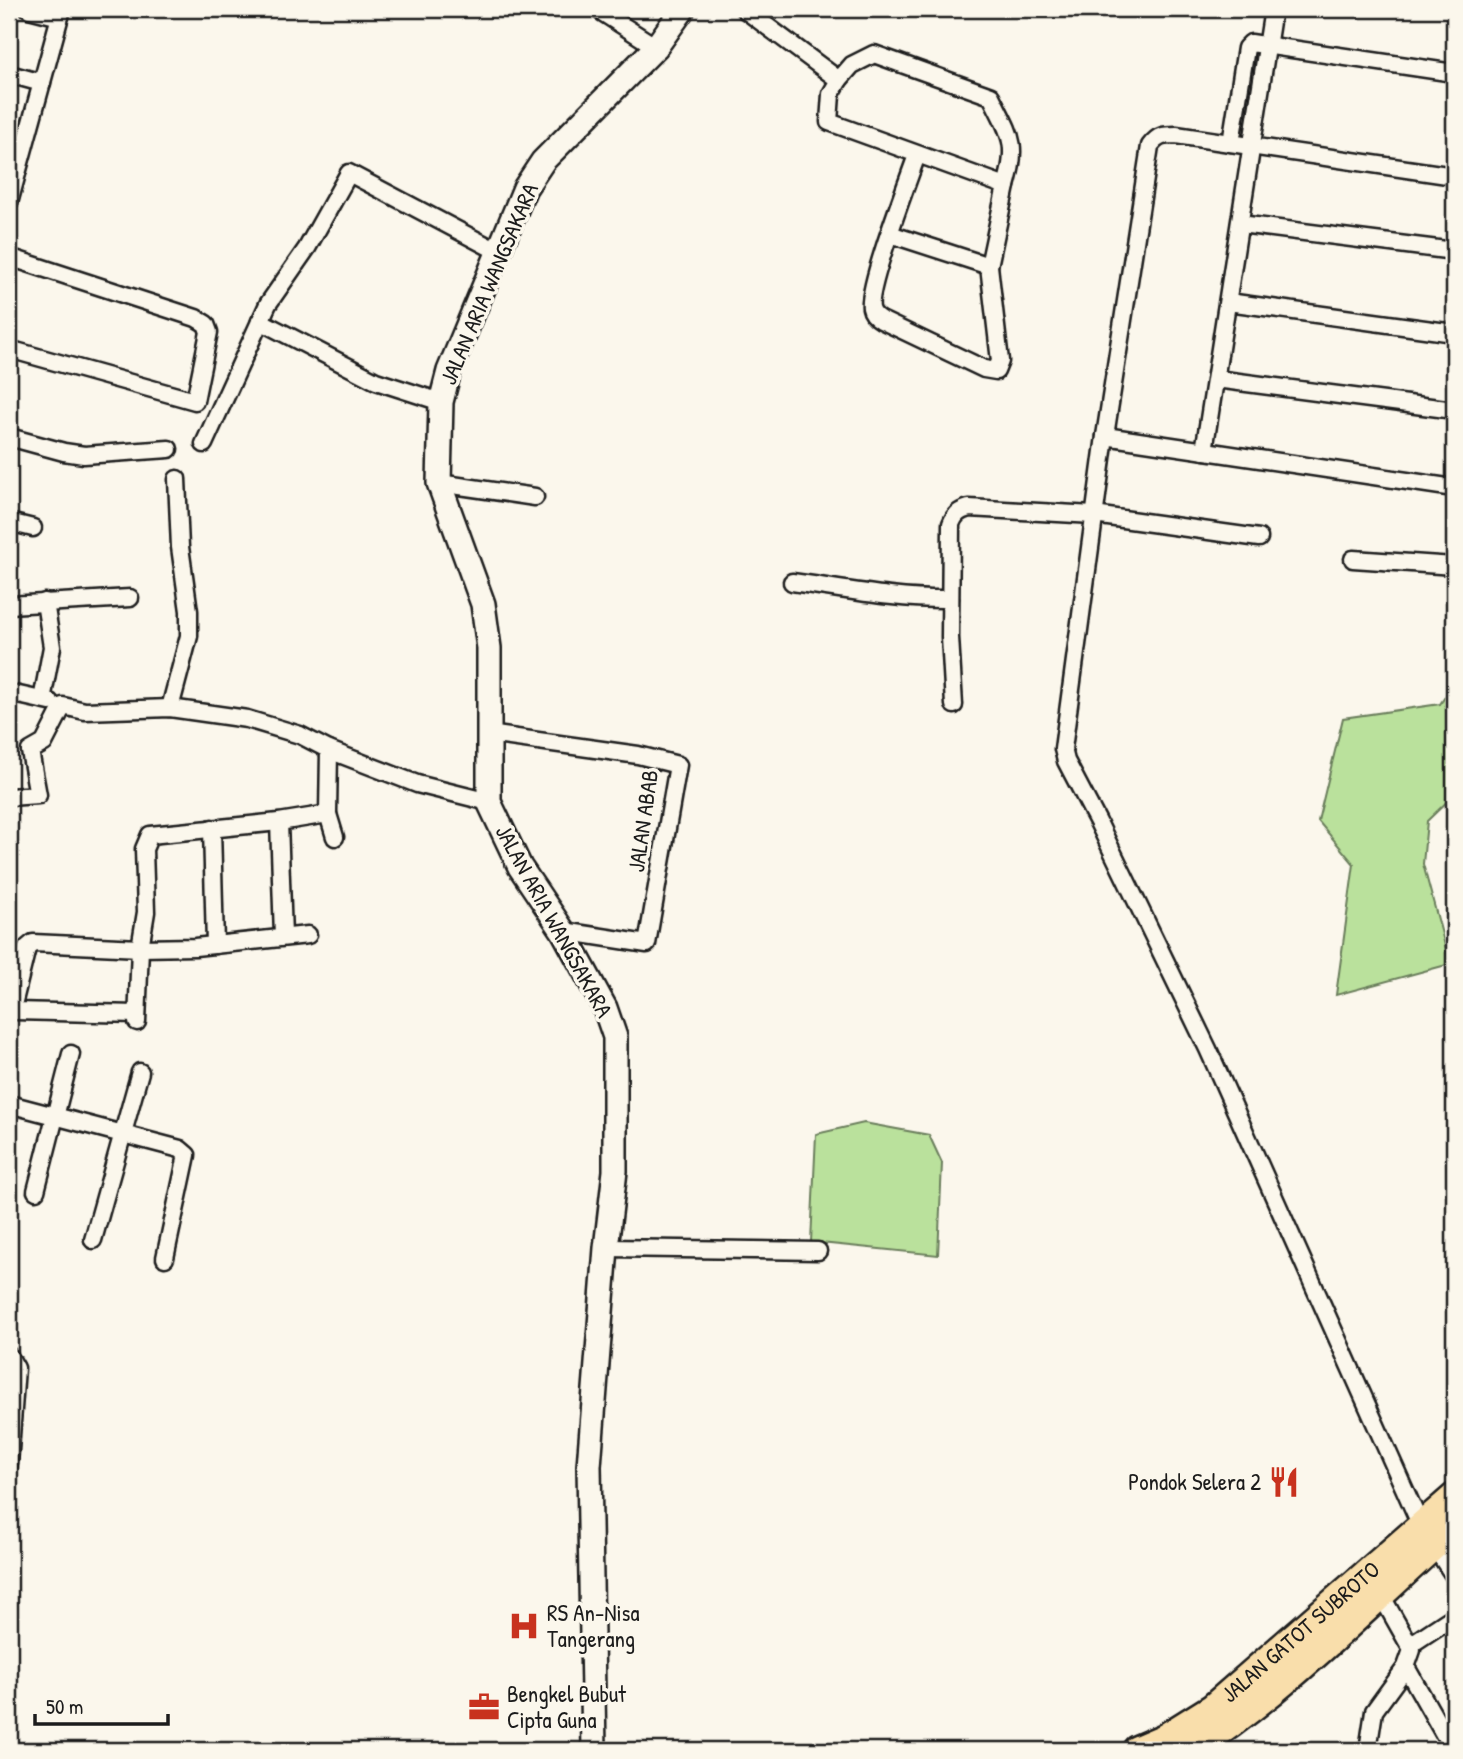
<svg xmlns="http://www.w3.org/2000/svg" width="1463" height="1759" font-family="'Patrick Hand',sans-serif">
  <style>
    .green { fill: #bae19c; stroke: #6b7e5c; stroke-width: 2 }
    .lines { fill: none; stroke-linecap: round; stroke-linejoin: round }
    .street-casing { stroke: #1c1c1c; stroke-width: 21 }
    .secondary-casing { stroke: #1c1c1c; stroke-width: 28 }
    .highway-casing { stroke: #1c1c1c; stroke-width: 33 }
    .street { stroke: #fbf7ec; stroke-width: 16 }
    .secondary { stroke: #fbf7ec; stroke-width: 23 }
    .highway { stroke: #f9deab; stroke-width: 28 }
    .labels { text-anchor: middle; stroke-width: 7; stroke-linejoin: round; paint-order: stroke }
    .street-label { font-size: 23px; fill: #1c1c1c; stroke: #fbf7ec }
    .poi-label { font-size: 23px; fill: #1c1c1c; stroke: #fbf7ec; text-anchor: start }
  </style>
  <rect width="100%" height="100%" fill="#fbf7ec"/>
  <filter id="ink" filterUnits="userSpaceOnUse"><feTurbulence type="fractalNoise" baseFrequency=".0143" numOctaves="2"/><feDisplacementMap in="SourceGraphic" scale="14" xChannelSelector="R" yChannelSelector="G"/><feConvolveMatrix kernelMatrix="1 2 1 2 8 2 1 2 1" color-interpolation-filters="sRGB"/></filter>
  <g filter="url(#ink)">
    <g class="green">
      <polygon points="1454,684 1454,795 1427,821 1423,864 1450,964 1336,995 1354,864 1318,821 1343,718 1440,704"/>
      <polygon points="864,1123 929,1135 942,1163 938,1255 811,1242 816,1134"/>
    </g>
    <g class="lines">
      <defs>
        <g id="street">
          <polyline points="29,9 60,17"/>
          <polyline points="597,9 656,47"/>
          <path d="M744,9L839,80L831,94L829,122L1006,186L989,266L1000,361L996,371L984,369L881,320C876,317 872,314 871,308C867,287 908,181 917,155"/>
          <polyline points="9,74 42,83"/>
          <path d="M839,80L852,65L874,54L991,96C1010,135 1019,142 1006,186"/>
          <polyline points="1231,143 1246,48 1251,43 1454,73"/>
          <path d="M1454,176L1176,135C1164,135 1158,135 1150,146L1105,436L1063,749L1066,761L1098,822L1208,1049L1421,1526L1454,1576"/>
          <polyline points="9,203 62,9"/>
          <polyline points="1240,224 1454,251"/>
          <polyline points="890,234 989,266"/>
          <polyline points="9,257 196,318 206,324 209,332 195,401 9,349"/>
          <polyline points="1228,302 1454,333"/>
          <polyline points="260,321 376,381 441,402"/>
          <polyline points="1216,379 1454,410"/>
          <polyline points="1105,436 1454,488"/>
          <polyline points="9,437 64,452 84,455 169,449"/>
          <polyline points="204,444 268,304 307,248 349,173 497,251"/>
          <polyline points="1204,451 1273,9"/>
          <polyline points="439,483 535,497"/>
          <polyline points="9,522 33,528"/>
          <polyline points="1353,559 1454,566"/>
          <path d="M792,582C844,589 897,600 950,599"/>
          <polyline points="9,605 130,598"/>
          <polyline points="10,693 50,702"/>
          <polyline points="42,700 52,647 45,602"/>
          <path d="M954,705L950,637L951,524C955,514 959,511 969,508L1094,515L1259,538"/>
          <polyline points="170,708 189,636 189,611 180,547 177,479"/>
          <polyline points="488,734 638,755 678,765 647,944 563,931"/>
          <polyline points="329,750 328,814 335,837"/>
          <polyline points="9,797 38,795 30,751 44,743 63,706 85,711 170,708 247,719 300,735 329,750 417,784 489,802"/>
          <polyline points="279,822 283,936"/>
          <polyline points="212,828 215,945"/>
          <polyline points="136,1014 15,1011 13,1005 27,948 33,943 140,948 195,947 308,935"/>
          <polyline points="137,1022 140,948 146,912 144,849 150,835 279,822 328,814"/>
          <polyline points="9,1104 180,1149 187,1155 165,1258"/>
          <polyline points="36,1191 71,1054"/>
          <polyline points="93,1240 140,1072"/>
          <polyline points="606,1248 818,1251"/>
          <polyline points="9,1356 16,1368 9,1464"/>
          <polyline points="1410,1645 1454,1616"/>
          <polyline points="1406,1667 1453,1750"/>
          <polyline points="1368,1750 1374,1711 1406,1667 1412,1650 1381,1595"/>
        </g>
        <polyline id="secondary" points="594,1750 589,1466 606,1248 615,1171 615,1037 605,1008 563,931 520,867 489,802 489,648 483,604 439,483 441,402 449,371 525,188 543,161 656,47 683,9"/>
        <g id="highway">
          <path id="s1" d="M1137,1750L1165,1738L1213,1708L1454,1498"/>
          <path d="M1192,1750C1289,1687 1368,1603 1454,1527"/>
        </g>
      </defs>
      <use href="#street" class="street-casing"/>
      <use href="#secondary" class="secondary-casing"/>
      <use href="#highway" class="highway-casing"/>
      <use href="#street" class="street"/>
      <use href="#secondary" class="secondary"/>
      <use href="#highway" class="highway"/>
    </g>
  </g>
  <defs>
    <symbol id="restaurant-bare" viewBox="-9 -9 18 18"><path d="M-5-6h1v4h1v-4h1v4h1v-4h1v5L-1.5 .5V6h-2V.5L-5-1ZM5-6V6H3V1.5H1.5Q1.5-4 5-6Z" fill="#c8321e" stroke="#fbf7ec" stroke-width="2.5" paint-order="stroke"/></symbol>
    <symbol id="hospital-bare" viewBox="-9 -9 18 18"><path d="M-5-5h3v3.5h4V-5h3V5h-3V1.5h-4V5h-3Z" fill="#c8321e" stroke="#fbf7ec" stroke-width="2.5" paint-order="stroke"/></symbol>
    <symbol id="office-bare" viewBox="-9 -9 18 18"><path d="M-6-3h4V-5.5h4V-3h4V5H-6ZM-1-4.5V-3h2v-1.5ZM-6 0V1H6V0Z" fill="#c8321e" stroke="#fbf7ec" stroke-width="2.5" paint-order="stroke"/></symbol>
  </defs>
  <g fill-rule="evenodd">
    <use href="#restaurant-bare" x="1262" y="1460" width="44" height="44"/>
    <use href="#hospital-bare" x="502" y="1604" width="44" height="44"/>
    <use href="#office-bare" x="462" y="1685" width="44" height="44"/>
  </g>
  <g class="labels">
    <g class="street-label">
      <text transform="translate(489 284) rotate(-67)" y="8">JALAN ARIA WANGSAKARA</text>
      <text transform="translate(643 821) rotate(-82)" y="8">JALAN ABAB</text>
      <text transform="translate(554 921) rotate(61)" y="8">JALAN ARIA WANGSAKARA</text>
      <text dy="8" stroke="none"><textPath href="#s1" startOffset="203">JALAN GATOT SUBROTO</textPath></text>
    </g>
    <g class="poi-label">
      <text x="1261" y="1490" text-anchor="end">Pondok Selera 2</text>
      <text x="547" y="1621">RS An-Nisa<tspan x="547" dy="26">Tangerang</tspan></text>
      <text x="507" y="1702">Bengkel Bubut<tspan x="507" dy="26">Cipta Guna</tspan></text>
    </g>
  </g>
  <rect width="1463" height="1759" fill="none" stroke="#fbf7ec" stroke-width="35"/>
  <rect x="18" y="18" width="1428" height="1724" fill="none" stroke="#1c1c1c" stroke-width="2.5" filter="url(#ink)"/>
  <path d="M35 1714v10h133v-10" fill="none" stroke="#1c1c1c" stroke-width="3.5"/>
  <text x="46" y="1714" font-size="21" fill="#1c1c1c" stroke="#fbf7ec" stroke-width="5" paint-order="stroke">50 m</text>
</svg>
